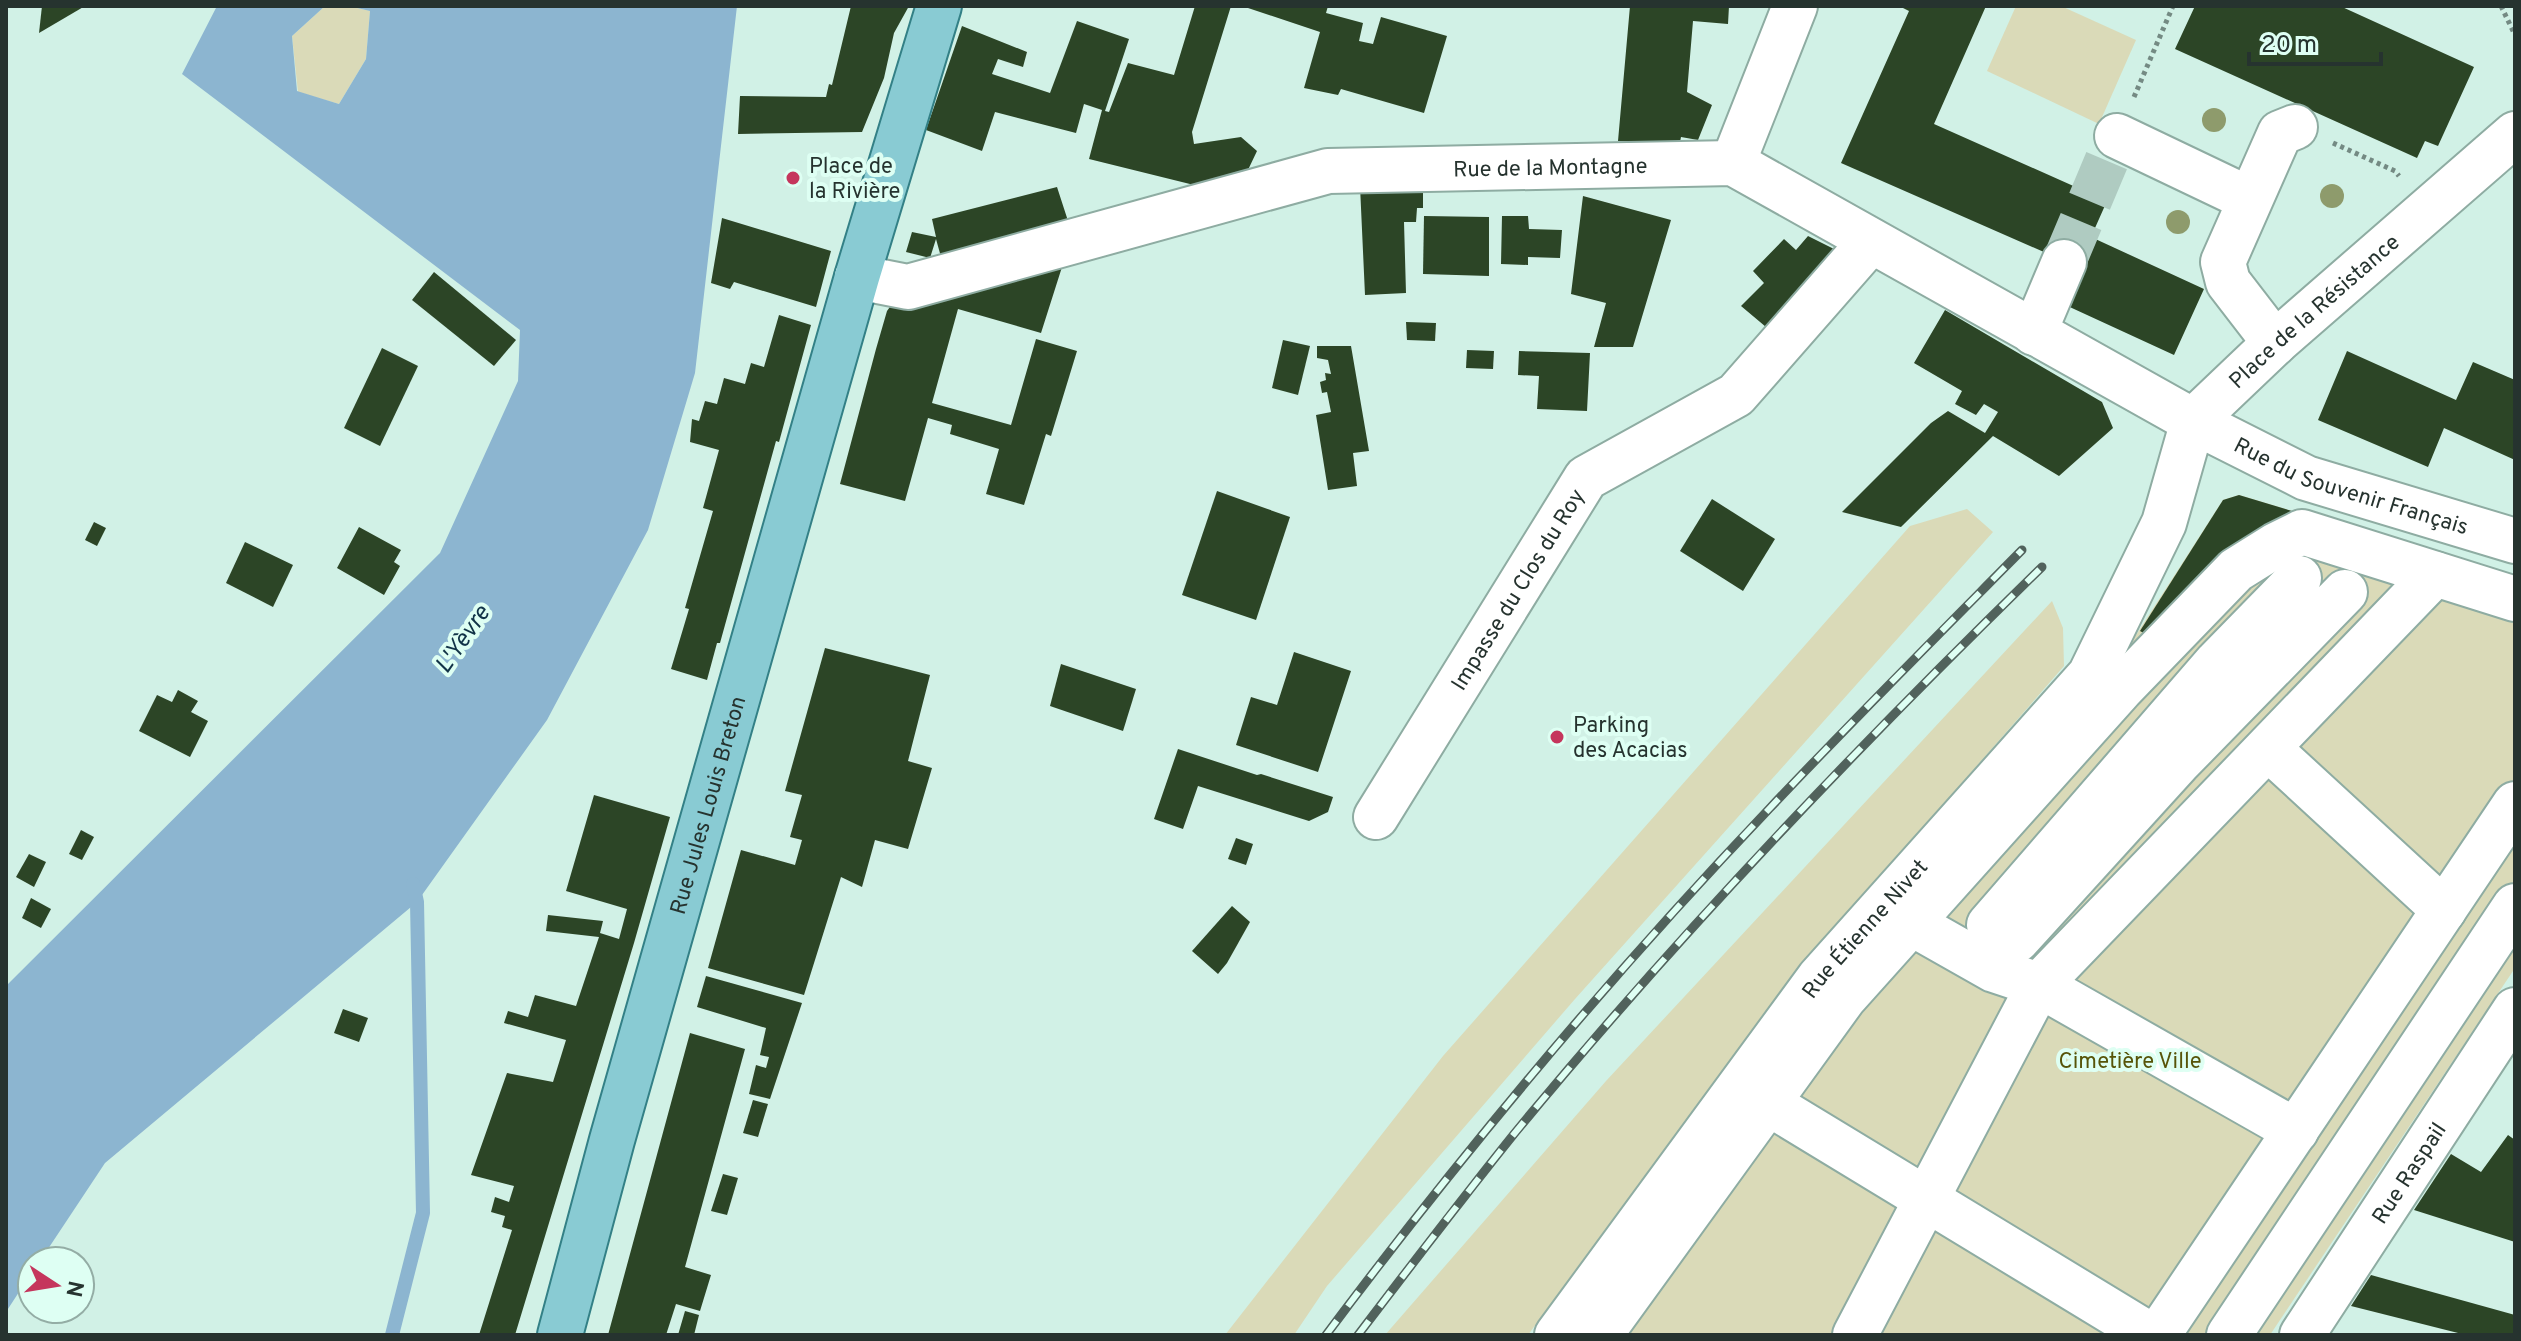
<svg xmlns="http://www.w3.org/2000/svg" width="2521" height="1341" font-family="Overpass,sans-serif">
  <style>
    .green { fill: #dadab8 }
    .water { fill: #8cb5d0 }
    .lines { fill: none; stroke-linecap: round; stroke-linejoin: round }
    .stream { stroke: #8cb5d0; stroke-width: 14 }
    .building { fill: #2c4526 }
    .minor-tunnel { stroke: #afcbc1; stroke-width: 44; stroke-dasharray: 44 22; stroke-linecap: butt }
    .minor-casing { stroke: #8eaca2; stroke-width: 48 }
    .major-casing { stroke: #338086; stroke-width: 48 }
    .path { stroke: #748a83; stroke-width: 5; stroke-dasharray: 4 4; stroke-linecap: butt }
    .minor { stroke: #fff; stroke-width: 44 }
    .major { stroke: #89cbd3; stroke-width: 44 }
    .rail-casing { stroke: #51625c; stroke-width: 9 }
    .rail { stroke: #defff3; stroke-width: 6; stroke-dasharray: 18; stroke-linecap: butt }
    .tree { fill: #8e9b6c }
    .poi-dot { fill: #c5365d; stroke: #defff3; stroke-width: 3 }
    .labels { text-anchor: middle; stroke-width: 8; stroke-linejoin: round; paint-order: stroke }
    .poi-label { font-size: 22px; fill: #26332f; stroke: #defff3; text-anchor: start }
    .street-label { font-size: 22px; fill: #26332f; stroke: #defff3 }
    .park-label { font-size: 22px; fill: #575409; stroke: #defff3 }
    .water-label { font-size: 24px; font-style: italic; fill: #113347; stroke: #defff3 }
  </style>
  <rect width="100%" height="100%" fill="#d1f1e6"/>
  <g class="green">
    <polygon points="325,6 349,6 370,11 366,59 339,104 298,92 292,36"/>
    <polygon points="2016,6 2061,6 2136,40 2099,124 1987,71"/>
    <polygon points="2239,495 2515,578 2515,968 2270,1335 1583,1335 2098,694 2223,500"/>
    <polygon points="1967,509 1993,532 1575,999 1327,1286 1294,1335 1225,1335 1443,1056 1910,526"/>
    <polygon points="2052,601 2063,628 2064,666 1783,988 1528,1335 1385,1335 1606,1081"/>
  </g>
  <polygon class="water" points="217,6 325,6 292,36 297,91 339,104 366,59 370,11 349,6 737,6 695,373 648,530 547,720 417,902 105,1163 40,1261 32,1261 32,1272 6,1312 6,986 440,553 518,381 520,330 182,74"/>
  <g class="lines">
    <polyline class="stream" points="392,1335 423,1213 417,902 413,884"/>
  </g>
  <g class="building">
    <polygon points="42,6 85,6 39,33"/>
    <polygon points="851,6 909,6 894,33 884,78 862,132 738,134 740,96 826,97 829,84 832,85"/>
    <polygon points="1195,6 1231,6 1192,132 1194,144 1241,137 1257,151 1247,172 1194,185 1089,159 1102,110 1084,104 1076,133 995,112 982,151 926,130 962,26 1027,52 1023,67 998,59 992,74 1050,93 1077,21 1129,39 1105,111 1109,112 1128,63 1174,75"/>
    <polygon points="1242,6 1328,6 1326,13 1363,23 1359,41 1373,44 1381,17 1447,36 1424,113 1341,89 1338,95 1304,88 1320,32"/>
    <polygon points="1630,6 1729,6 1728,24 1693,21 1687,92 1712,105 1698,140 1681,137 1680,142 1618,141"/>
    <polygon points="1899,6 1986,6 1934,124 2107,201 2091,237 2204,289 2174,355 2061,303 2078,267 1841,163 1909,11"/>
    <polygon points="2195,6 2340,6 2474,67 2438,146 2425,141 2417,158 2175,49"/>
    <polygon points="1423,185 1423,208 1417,208 1416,222 1404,222 1406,293 1365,295 1360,186"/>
    <polygon points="1057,187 1069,224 941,257 936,239 930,258 906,252 912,232 936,237 932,219"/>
    <polygon points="1583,196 1671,220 1633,347 1594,347 1606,303 1571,294"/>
    <polygon points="1424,216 1489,217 1489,276 1423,274"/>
    <polygon points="1502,216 1528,216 1529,229 1562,230 1560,258 1528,257 1528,265 1501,264"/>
    <polygon points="722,218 831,251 816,307 734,282 730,289 711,283"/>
    <polygon points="1808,236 1834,249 1766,327 1741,306 1764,283 1753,271 1784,239 1796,250"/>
    <polygon points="1062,267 1041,333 958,309 932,403 1011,425 1036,339 1077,351 1051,436 1046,434 1024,505 986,494 999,449 950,434 952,425 928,418 905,501 840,484 876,349 887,311 892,304 1008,283"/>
    <polygon points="434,272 516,340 494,366 412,300"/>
    <polygon points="1945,310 2102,402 2113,428 2059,476 1993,436 1901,527 1842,512 1931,423 1948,411 1985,433 1998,412 1984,404 1976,415 1955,404 1962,391 1914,363"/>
    <polygon points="779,315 811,325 779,442 776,441 720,643 717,643 707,680 671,669 689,609 685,608 713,511 703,508 719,450 690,442 692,419 699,421 705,401 717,404 724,378 745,384 751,363 764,367"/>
    <polygon points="1406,322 1436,323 1435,341 1407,340"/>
    <polygon points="1283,340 1310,346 1298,395 1272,388"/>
    <polygon points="1317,346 1351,346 1369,451 1353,453 1357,486 1328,490 1316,415 1331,412 1327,392 1322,393 1320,382 1326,380 1325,373 1331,374 1328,360 1317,358"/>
    <polygon points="382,348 418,366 380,446 344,428"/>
    <polygon points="1467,350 1494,351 1493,369 1466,368"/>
    <polygon points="1519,351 1590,353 1587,411 1537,409 1539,376 1518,375"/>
    <polygon points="2347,351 2456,400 2473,362 2515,380 2515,460 2444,428 2428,467 2318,420"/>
    <polygon points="1217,491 1290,517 1256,620 1182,595"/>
    <polygon points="2239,495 2292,511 2286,531 2158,641 2140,631 2223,500"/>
    <polygon points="1712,499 1775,539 1743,591 1680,551"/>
    <polygon points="94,522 106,528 97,546 85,540"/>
    <polygon points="359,527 401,550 394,562 400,566 384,595 337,568"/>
    <polygon points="245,542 293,565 273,607 226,583"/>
    <polygon points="825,648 930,675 908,761 932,768 908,849 875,840 862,887 841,877 804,995 708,968 741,850 795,865 802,840 790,837 802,795 785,791"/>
    <polygon points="1294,652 1351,671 1318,772 1236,745 1251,697 1277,705"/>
    <polygon points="1061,664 1136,689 1123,731 1050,706"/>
    <polygon points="178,690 198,701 191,712 208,721 190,757 139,731 157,695 172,702"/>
    <polygon points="1178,749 1257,775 1261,774 1333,797 1328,812 1309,821 1198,786 1183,829 1154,819"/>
    <polygon points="594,795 670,817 634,943 515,1335 479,1335 512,1230 502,1227 505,1216 491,1212 495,1197 509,1202 514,1186 471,1175 507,1073 553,1082 566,1040 504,1023 508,1011 528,1017 535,995 576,1006 599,937 546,931 548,915 603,921 600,933 619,939 627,909 566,891"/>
    <polygon points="81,830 94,837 82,860 69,854"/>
    <polygon points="1236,838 1253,844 1246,865 1228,859"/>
    <polygon points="29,854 46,862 34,887 16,877"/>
    <polygon points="31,898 51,909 41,928 22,918"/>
    <polygon points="1232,906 1250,922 1227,963 1218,974 1192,951"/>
    <polygon points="706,976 802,1003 770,1099 749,1094 756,1065 766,1068 769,1057 760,1055 766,1028 697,1007"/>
    <polygon points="343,1009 368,1018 359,1042 334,1033"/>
    <polygon points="690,1033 745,1049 685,1267 711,1275 700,1311 676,1304 666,1335 608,1335"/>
    <polygon points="753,1100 768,1104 758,1137 743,1133"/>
    <polygon points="2508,1135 2515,1140 2515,1242 2414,1210 2451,1154 2481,1172"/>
    <polygon points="723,1174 738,1178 727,1215 711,1211"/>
    <polygon points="2371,1275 2515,1315 2515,1335 2466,1335 2351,1306"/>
    <polygon points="685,1311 699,1315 694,1335 678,1335"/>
  </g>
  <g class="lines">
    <polyline class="minor-tunnel" points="2064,262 2117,136"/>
    <defs>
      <g id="minor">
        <polyline points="2117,136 2249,199"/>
        <polyline points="1733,163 1795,6"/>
        <path id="s1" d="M857,277L908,287L1328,171L1733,163L2193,421L2306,478L2515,541"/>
        <polyline points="2034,333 2064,262"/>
        <polyline points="2275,343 2228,282 2223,262 2280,133 2295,127"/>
        <polyline points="2299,578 2217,662 1989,925 2017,940 2178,763 2345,592"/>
        <polyline points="2269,749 2444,910"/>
        <path id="s2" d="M1376,817L1586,478L1736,395L1871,241"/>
        <polyline points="1911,923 1994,970 2039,985 2296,1131"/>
        <polyline points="1768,1103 2150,1335"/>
        <path id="s3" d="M1557,1335L1819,978L2090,675L2164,523L2193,421L2275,343L2515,134"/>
        <polyline points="1600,1335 1844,998 2121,689 2236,570 2276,545 2302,532 2515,599"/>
        <polyline points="1855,1335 2039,985 2435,574"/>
        <polyline points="2158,1335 2515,804"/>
        <polyline points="2229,1335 2515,906"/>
        <path id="s4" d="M2302,1335L2515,1010"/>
      </g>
      <g id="major">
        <path id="s5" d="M560,1335L612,1140L857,277L939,6"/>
      </g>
    </defs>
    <use href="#minor" class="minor-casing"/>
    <use href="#major" class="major-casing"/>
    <g class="path">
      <polyline points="2501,6 2515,35"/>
      <polyline points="2134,97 2173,6"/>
      <polyline points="2333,143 2395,171 2399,176"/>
    </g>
    <use href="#minor" class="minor"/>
    <use href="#major" class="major"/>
    <defs>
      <g id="rail">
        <path d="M1326,1335C1463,1152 1611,975 1769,809C1852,721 1937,636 2022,550"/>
        <path d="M1358,1335C1409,1268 1461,1200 1514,1134C1678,935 1857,747 2042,567"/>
      </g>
    </defs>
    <use href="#rail" class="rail-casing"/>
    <use href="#rail" class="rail"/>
  </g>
  <g class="tree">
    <circle cx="2214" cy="120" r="12"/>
    <circle cx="2332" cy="196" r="12"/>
    <circle cx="2178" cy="222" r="12"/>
  </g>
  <g class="poi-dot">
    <circle cx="793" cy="178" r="8"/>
    <circle cx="1557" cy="737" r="8"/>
  </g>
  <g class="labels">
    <g class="poi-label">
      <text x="809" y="173">Place de<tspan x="809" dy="25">la Rivière</tspan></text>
      <text x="1573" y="732">Parking<tspan x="1573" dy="25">des Acacias</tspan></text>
    </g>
    <g class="street-label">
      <text dy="8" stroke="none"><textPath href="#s1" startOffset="710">Rue de la Montagne</textPath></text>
      <text dy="8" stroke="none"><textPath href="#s3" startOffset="1288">Place de la Résistance</textPath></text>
      <text dy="8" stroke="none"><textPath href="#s1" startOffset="1592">Rue du Souvenir Français</textPath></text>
      <text dy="8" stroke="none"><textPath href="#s2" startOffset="268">Impasse du Clos du Roy</textPath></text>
      <text dy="8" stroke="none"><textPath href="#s5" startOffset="550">Rue Jules Louis Breton</textPath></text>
      <text dy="8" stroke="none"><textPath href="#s3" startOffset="510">Rue Étienne Nivet</textPath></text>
      <text dy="8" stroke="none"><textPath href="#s4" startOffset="194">Rue Raspail</textPath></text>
    </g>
    <g class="park-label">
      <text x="2130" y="1068">Cimetière Ville</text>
    </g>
    <g class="water-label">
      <text transform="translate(462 639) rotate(-55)" y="8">L'Yèvre</text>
    </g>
  </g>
  <rect width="2521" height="1341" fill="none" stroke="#26332f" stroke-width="16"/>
  <g transform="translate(56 1285) rotate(102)"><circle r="38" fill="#defff3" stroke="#94ada5" stroke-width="2"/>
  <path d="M0-6L14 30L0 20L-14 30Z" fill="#c5365d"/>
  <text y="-12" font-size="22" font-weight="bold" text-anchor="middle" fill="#26332f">N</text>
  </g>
  <path d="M2249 52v12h132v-12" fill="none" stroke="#26332f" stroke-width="4"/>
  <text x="2261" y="52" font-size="24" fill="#26332f" stroke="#defff3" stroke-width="6" paint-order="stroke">20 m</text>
</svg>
